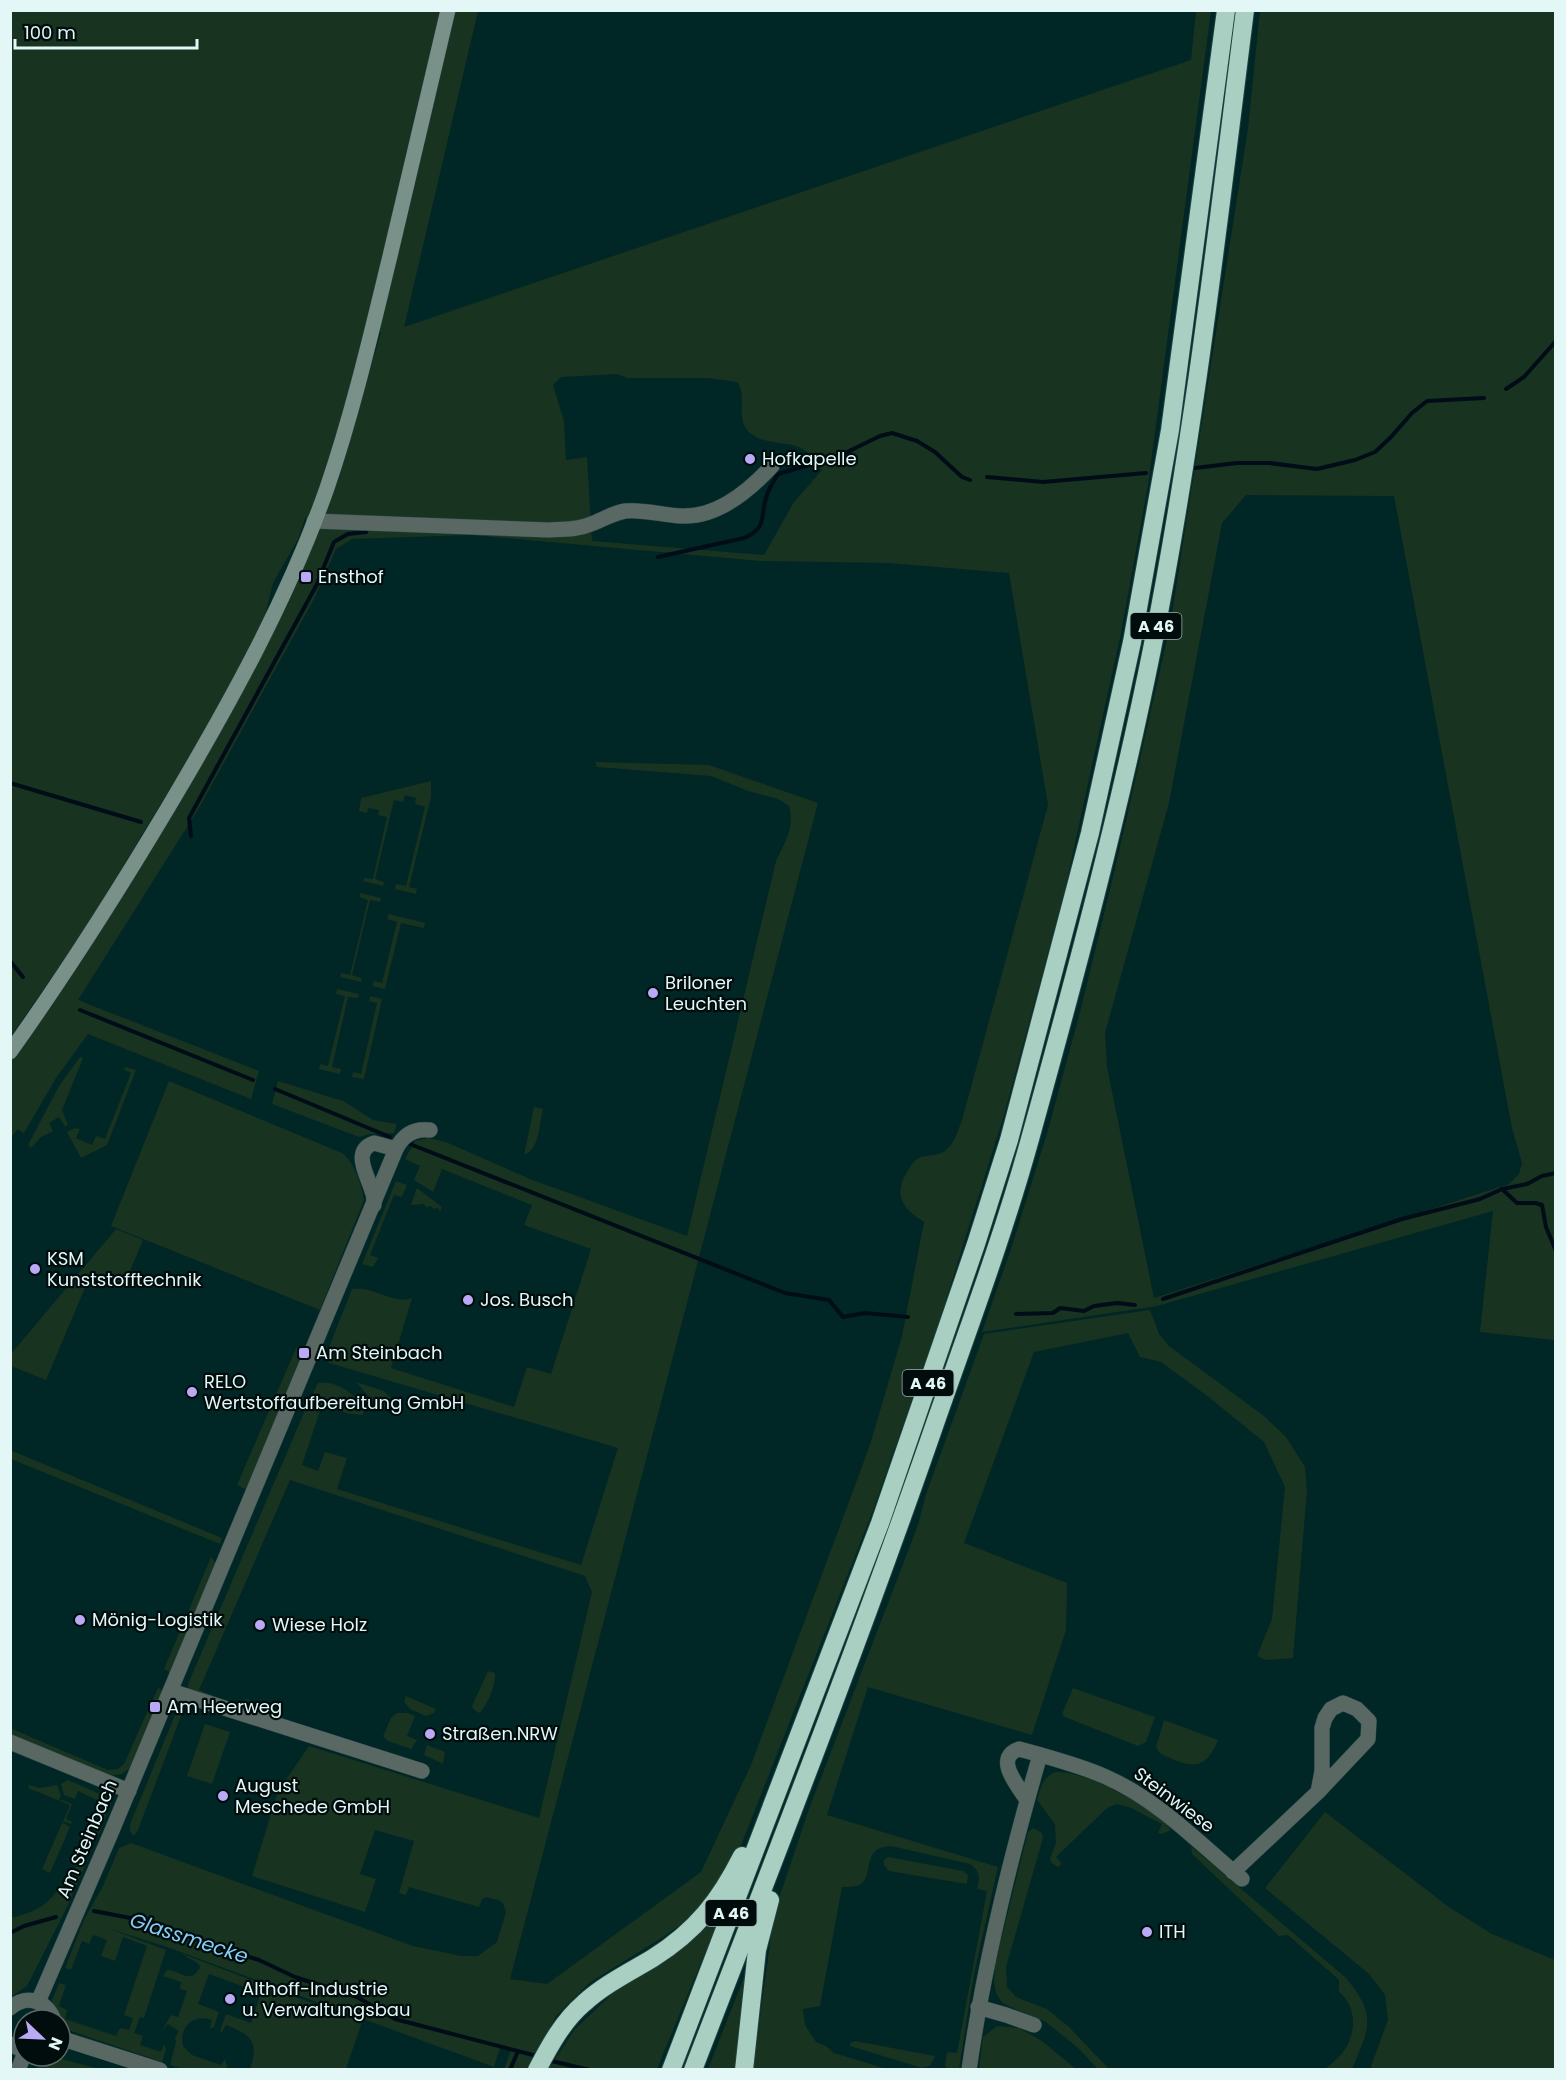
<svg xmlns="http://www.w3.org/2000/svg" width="1566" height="2080" font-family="Poppins,sans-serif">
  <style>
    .green { fill: #183320; fill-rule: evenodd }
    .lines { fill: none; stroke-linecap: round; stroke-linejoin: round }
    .stream { stroke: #000d18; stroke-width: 4 }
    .street-casing { stroke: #204342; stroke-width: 16 }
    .secondary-casing { stroke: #204342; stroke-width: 16 }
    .highway-casing { stroke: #204342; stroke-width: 20 }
    .street { stroke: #596863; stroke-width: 15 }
    .secondary { stroke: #7a9189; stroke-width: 15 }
    .highway { stroke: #a9cec2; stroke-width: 18 }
    .poi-dot { fill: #baaaf6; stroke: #010c0c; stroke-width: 2 }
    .labels { text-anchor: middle; stroke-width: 4.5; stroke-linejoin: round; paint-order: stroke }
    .shield { fill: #010c0c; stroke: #9eb0b0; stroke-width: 1.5 }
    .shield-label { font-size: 16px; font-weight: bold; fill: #e2f7f6 }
    .poi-label { font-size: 18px; fill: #e2f7f6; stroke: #010c0c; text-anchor: start }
    .street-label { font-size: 18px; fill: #e2f7f6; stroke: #010c0c }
    .water-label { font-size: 20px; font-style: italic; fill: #86cef5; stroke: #010c0c }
  </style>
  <rect width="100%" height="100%" fill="#002625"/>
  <g class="green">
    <path d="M10,11H478L404,327L1191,60L1196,11H1211L1148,485L1121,633L1065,889L1004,1115L939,1322L872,1513L740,1848L700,1911L663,1937L589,1983L556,2016L529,2069H504L511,2050L500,2048L494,2067L167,1947L107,1928L166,1950L144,2018L140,2017L134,2033L143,2036L140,2045L161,2052L164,2044L166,2049L162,2062L71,2031L60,2022L52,2000L59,1983L66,1985L59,2006L67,2010L65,2019L116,2036L120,2028L129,2030L133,2018L124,2015L147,1946L123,1937L115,1961L101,1956L107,1940L93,1935L89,1944L82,1941L71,1970L65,1968L84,1920L103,1886L119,1848L131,1843L413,1946L461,1956H478L497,1942L506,1912L503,1903L498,1900L486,1897L482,1899L479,1907L409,1887L406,1895L399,1893L414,1841L375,1830L360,1874L376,1879L365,1912L252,1876L278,1791L309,1746L539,1818L592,1592L585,1576L290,1480L199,1690L240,1706L243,1700L248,1699L252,1702L250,1710L189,1691L188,1684L309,1401L318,1383C336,1379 357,1395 365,1410L362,1415L350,1414L322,1405L302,1465L318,1471L325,1452L347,1458L337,1489L581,1565L618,1448L336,1365L329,1363L325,1357L352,1289C373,1285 392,1305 412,1298L391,1368L514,1407L527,1367L551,1374L591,1249L524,1225L532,1205L442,1169L433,1192L414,1180L420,1166L405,1159L415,1141L428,1138L446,1142L530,1179L687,1236L776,861C785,841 795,828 789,806L778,799L748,791L711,776L597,767L595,762L709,765L818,803L510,1979L547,1984L701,1872L751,1765L870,1445L902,1336L924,1222C904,1210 893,1196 906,1174C909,1169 912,1162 917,1159C927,1153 938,1158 947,1149C955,1142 958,1130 962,1120L1048,805L1009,573L889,563L760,561L471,535L352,539L336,549L314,599L199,808L78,1000L259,1071L251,1099L88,1034L56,1078L24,1133L18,1129L11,1137V1061L61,990L208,751L292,592L354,427L381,332L366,327L344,416L309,517L305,518L298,539L273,583L264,620L218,709L82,934L11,1036ZM617,374L628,378H708L737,382C748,396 735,417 748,431C762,446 786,440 803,449C810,453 816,463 822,470L794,502L764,555L592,541L587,457L566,460L564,421L553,385L561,377Z"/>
    <path d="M1260,11H1555V1340L1480,1332L1493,1211L1157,1306L982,1332L1012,1246L1048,1130L1080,1012L1115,869L1170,626L1248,128ZM1246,495L1394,496L1512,1128L1522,1163L1519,1174L1509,1184L1154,1298L1107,1067L1105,1033L1169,803L1222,523Z"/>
    <polygon points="431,781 431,797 409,887 417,889 416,894 395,889 396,884 406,886 425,807 415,804 416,798 405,795 403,802 394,800 375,879 384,882 383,886 363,881 364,878 373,879 387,817 378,815 379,810 368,808 367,813 359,811 361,798"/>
    <polygon points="360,893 381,898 380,902 370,900 352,975 362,978 361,982 340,977 341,973 350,975 368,900 359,897"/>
    <polygon points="389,914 425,923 424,928 401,923 385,989 372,986 374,981 382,983 397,922 387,919"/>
    <polygon points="337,989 359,994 358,998 348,997 332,1067 341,1069 340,1074 319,1069 320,1064 328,1066 345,996 336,994"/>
    <polygon points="370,996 382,999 364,1079 352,1077 353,1072 361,1074 377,1003 369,1001"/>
    <polygon points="80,1057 83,1058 62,1110 68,1125 65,1126 59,1117 49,1123 53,1131 41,1137 31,1148 28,1145 59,1086"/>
    <polygon points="126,1067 136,1070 107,1145 81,1158 67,1132 75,1128 80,1129 76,1138 92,1145 96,1136 105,1139 131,1073 123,1069"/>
    <path d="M169,1081L342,1153C355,1163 361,1184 364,1200L320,1310L111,1226Z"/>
    <polygon points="278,1081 343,1101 373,1120 397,1124 394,1133 370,1134 359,1137 272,1104"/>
    <path d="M534,1107L543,1109C539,1124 540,1149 524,1155Z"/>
    <polygon points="396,1181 407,1185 402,1197 394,1195 370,1255 378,1258 373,1267 362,1264"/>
    <polygon points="417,1188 442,1207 440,1212 438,1208 433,1209 431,1206 426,1207 424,1204 411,1205"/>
    <polygon points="116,1229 143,1240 124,1285 105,1277 100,1287 87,1283 46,1380 11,1366 11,1354"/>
    <path d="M1150,1310L1159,1334L1169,1346L1264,1416L1286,1437L1305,1467L1307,1490L1293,1658L1266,1660L1257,1656L1272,1619L1285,1487L1264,1442L1206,1395L1161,1362L1140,1357L1128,1333L1034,1352L964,1543L1067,1583L1066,1630L1032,1735L868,1687L827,1815L998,1867L974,1974L959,2069H948L945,2066L947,2052L957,2053L987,1891L977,1889C980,1877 980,1871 970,1864L891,1846C861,1847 874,1875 861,1884C856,1887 847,1887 842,1887L820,2006L803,2009L805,2025L816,2042L826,2046L834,2053L887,2069L753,2070L774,1913L809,1809L918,1525L926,1494L984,1334Z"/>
    <polygon points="297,1346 307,1350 247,1490 237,1485"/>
    <polygon points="356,1382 384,1391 391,1398 390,1404 379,1410 375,1408 371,1399"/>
    <polygon points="10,1450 222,1538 220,1544 11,1459"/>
    <polygon points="211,1557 216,1563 170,1672 164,1669"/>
    <path d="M488,1671L495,1673C496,1684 487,1707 479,1713L473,1709L472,1706Z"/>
    <polygon points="158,1688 161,1689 162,1693 130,1768 122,1774 110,1776 11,1734 10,1728 108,1770 118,1769 124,1764"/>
    <polygon points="1073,1688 1155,1717 1146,1742 1138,1746 1065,1717 1062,1714"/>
    <polygon points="406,1696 436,1709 434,1713 426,1716 410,1709 404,1702"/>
    <polygon points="178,1708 184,1708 138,1830 134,1836 130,1831 130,1824"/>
    <polygon points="397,1713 408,1713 415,1716 407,1736 417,1740 411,1749 388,1741 383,1736 391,1718"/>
    <path d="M1164,1720L1218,1740C1207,1766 1197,1770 1170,1758C1163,1755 1159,1754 1156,1747Z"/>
    <polygon points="205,1724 230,1732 212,1784 187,1776"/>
    <polygon points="427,1745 445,1752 443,1764 424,1755"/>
    <path d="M1056,1772C1087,1771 1152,1806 1171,1830L1162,1834L1158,1833L1162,1824L1129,1807L1117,1804L1107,1808L1056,1857L1062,1864L1058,1867L1052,1863L1050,1859L1056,1843L1055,1824L1037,1800C1041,1787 1043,1776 1056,1772Z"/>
    <polygon points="68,1780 109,1798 112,1800 111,1803 98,1836 93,1839 81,1835 83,1832 91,1835 105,1804 78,1791 75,1799 64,1795 62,1800 72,1804 66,1819 72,1822 71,1824 63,1821 63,1823 70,1827 50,1873 42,1869 70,1805 28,1788 29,1785 40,1788 57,1785 61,1795 59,1800 61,1801 64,1795 61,1784"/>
    <polygon points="1325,1812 1449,1907 1492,1934 1555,1960 1555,2069 1370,2069 1388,2020 1385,1995 1369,1974 1265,1888"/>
    <path d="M1033,1828L1042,1833L1043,1838L1006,1967L1007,1987L1016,1997L1047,2009L1069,2027L1109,2069H1098L1078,2048L1046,2022L1004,2004C991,1993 994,1975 996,1960L1028,1832Z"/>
    <path d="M1191,1846L1345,1977C1377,2014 1370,2027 1352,2069H1325C1332,2063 1340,2057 1345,2049C1357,2031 1356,2005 1339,1992V1980L1288,1935L1279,1936L1192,1854Z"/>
    <polygon points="888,1857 963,1871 968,1875 967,1884 889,1871 884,1865 884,1860"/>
    <path d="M88,1859L68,1905L27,1986L11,1997V1918C23,1915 40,1910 49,1900C64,1885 67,1871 88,1859Z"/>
    <polygon points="722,1911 657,2069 548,2070 575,2029 613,1993 692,1938"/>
    <path d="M183,1954L362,2022L346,2069H250C259,2042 252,2035 226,2025L222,2032L220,2031L226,2014L251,2023L261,1993L209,1974L198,2004L219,2012L214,2026L213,2028H210L212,2020C193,2013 179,2027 183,2046L192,2055L221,2065L225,2059L228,2069H183L170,2065L176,2042L175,2038L179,2031L168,2024L162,2031L171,2015L178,2017L187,1991L180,1989L181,1982L163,1976L167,1970C181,1970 190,1986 200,1967C197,1960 188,1959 183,1954Z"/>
    <polygon points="750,1962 738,2069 708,2069"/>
    <polygon points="997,2026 1019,2028 1042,2041 1076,2069 979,2069 983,2037"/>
    <polygon points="855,2041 935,2056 930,2066 922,2068 850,2046 850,2043"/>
    <polygon points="46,2056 58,2058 99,2069 36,2069"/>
  </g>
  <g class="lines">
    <g class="stream">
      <polyline points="1506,389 1524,377 1556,341"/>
      <polyline points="1195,468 1237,463 1269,463 1317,469 1355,460 1375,452 1391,437 1412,413 1427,401 1484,398"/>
      <polyline points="987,477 1043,482 1146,473"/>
      <path d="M658,557L744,538C769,527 759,516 767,495C769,488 774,481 778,474L839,456L880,436L892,433L917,441L935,452L962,477L970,480"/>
      <polyline points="10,783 141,822"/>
      <polyline points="191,836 189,818 316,586 334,542 348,534 366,532"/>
      <polyline points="10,961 23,977"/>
      <polyline points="80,1010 253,1080"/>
      <polyline points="275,1089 390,1137"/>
      <polyline points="405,1142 785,1293 829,1300 843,1317 865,1313 908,1317"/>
      <polyline points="1502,1189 1527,1184 1542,1176 1556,1173"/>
      <polyline points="1163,1299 1402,1219 1480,1199 1502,1189 1517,1203 1535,1203 1542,1205 1546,1227 1556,1251"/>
      <polyline points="1016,1314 1053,1313 1060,1308 1084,1311 1094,1306 1117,1303 1135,1305"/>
      <polyline points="94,1911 156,1923 200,1941 259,1960 295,1977 357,1997 395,2019 537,2056"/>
      <polyline points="10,1933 24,1926 56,1917"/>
      <polyline points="547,2060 590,2070"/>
      <polyline points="510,2070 518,2051"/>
    </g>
    <defs>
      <g id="street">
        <path d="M314,521L549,530C563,529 578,530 591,524C602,520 613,513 625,511C643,509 662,515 681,516C716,518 749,491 772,466"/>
        <path d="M374,1205C374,1201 374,1195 372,1191C368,1176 351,1151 374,1143L396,1149"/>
        <polyline points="171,1691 422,1771"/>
        <polyline points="10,1742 129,1791"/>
        <path d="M1027,1800C1018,1786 993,1758 1019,1749C1048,1757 1079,1765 1106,1777C1158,1800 1199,1843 1242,1879"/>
        <polyline points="1233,1872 1318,1792 1368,1739 1369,1721 1357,1709 1343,1703 1331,1709 1325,1718 1322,1728 1322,1771 1318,1792"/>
        <path d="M38,2002L111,1833L396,1149C403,1135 414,1128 430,1130"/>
        <polyline points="978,2007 1006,2015 1034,2025"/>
        <path d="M10,2008C27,1994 46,2000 54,2020"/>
        <polyline points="60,2038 160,2070"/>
        <polyline points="10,2044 24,2051"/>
        <polyline points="18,2070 24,2055"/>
        <path d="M969,2070C984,1963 1010,1859 1040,1755"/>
      </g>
      <path id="secondary" d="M10,1052C67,972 119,890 169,806C229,705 288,599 327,488C353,412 371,334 390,256C409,174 429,92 448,10"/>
      <g id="highway">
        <path d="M537,2070C550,2045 563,2021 584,2003C605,1984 630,1972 653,1958C696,1931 720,1900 742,1856"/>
        <polyline points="671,2070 880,1523 976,1244 1009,1140 1090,833 1132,642 1170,430 1226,10"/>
        <path d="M693,2070C777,1852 862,1635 938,1415C970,1324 1004,1233 1030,1139C1075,977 1119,814 1152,649C1194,438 1218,224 1245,10"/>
        <polyline points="744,2070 757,1950 770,1900"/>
      </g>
    </defs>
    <use href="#street" class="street-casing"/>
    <use href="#secondary" class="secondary-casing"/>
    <use href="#highway" class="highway-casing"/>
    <use href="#street" class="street"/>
    <use href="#secondary" class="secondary"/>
    <use href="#highway" class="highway"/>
  </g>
  <g class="poi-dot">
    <circle cx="750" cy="459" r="6"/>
    <rect x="300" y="571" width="12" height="12" rx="3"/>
    <circle cx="653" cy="993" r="6"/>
    <circle cx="35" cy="1269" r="6"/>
    <circle cx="468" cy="1300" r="6"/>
    <rect x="298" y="1347" width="12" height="12" rx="3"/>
    <circle cx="192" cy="1392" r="6"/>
    <circle cx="80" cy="1620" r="6"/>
    <circle cx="260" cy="1625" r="6"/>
    <rect x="149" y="1701" width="12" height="12" rx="3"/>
    <circle cx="430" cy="1734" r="6"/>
    <circle cx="223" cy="1796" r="6"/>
    <circle cx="1147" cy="1932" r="6"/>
    <circle cx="230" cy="1999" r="6"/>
  </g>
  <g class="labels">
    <g class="shield">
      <rect x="1130.5" y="613" width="51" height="26" rx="4.5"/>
      <rect x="902.5" y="1370" width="51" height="26" rx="4.5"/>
      <rect x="705.5" y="1900" width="51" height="26" rx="4.5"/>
    </g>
    <g class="shield-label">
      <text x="1156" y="632">A 46</text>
      <text x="928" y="1389">A 46</text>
      <text x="731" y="1919">A 46</text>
    </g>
    <g class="poi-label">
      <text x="762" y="465">Hofkapelle</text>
      <text x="318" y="583">Ensthof</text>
      <text x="665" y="989">Briloner<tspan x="665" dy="21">Leuchten</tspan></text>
      <text x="47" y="1265">KSM<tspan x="47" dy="21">Kunststofftechnik</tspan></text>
      <text x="480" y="1306">Jos. Busch</text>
      <text x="316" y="1359">Am Steinbach</text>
      <text x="204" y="1388">RELO<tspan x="204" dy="21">Wertstoffaufbereitung GmbH</tspan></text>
      <text x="92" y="1626">Mönig-Logistik</text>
      <text x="272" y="1631">Wiese Holz</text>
      <text x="167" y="1713">Am Heerweg</text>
      <text x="442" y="1740">Straßen.NRW</text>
      <text x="235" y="1792">August<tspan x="235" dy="21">Meschede GmbH</tspan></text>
      <text x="1159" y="1938">ITH</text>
      <text x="242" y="1995">Althoff-Industrie<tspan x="242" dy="21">u. Verwaltungsbau</tspan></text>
    </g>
    <g class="street-label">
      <text transform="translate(1174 1800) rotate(37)" y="6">Steinwiese</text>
      <text transform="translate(87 1839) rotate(-67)" y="6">Am Steinbach</text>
    </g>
    <g class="water-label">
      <text transform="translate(189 1938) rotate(18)" y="7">Glassmecke</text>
    </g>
  </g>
  <rect width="1566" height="2080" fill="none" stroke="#e2f7f6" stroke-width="24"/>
  <g transform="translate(42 2038) rotate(113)"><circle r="28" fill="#010c0c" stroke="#5b6a6a" stroke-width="1.5"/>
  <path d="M0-4.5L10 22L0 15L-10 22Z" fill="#baaaf6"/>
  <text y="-9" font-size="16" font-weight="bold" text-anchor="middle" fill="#e2f7f6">N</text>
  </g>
  <path d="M15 39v9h182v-9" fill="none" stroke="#e2f7f6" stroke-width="3"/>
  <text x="24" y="39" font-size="18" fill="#e2f7f6" stroke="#010c0c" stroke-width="4.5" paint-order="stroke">100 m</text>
</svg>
